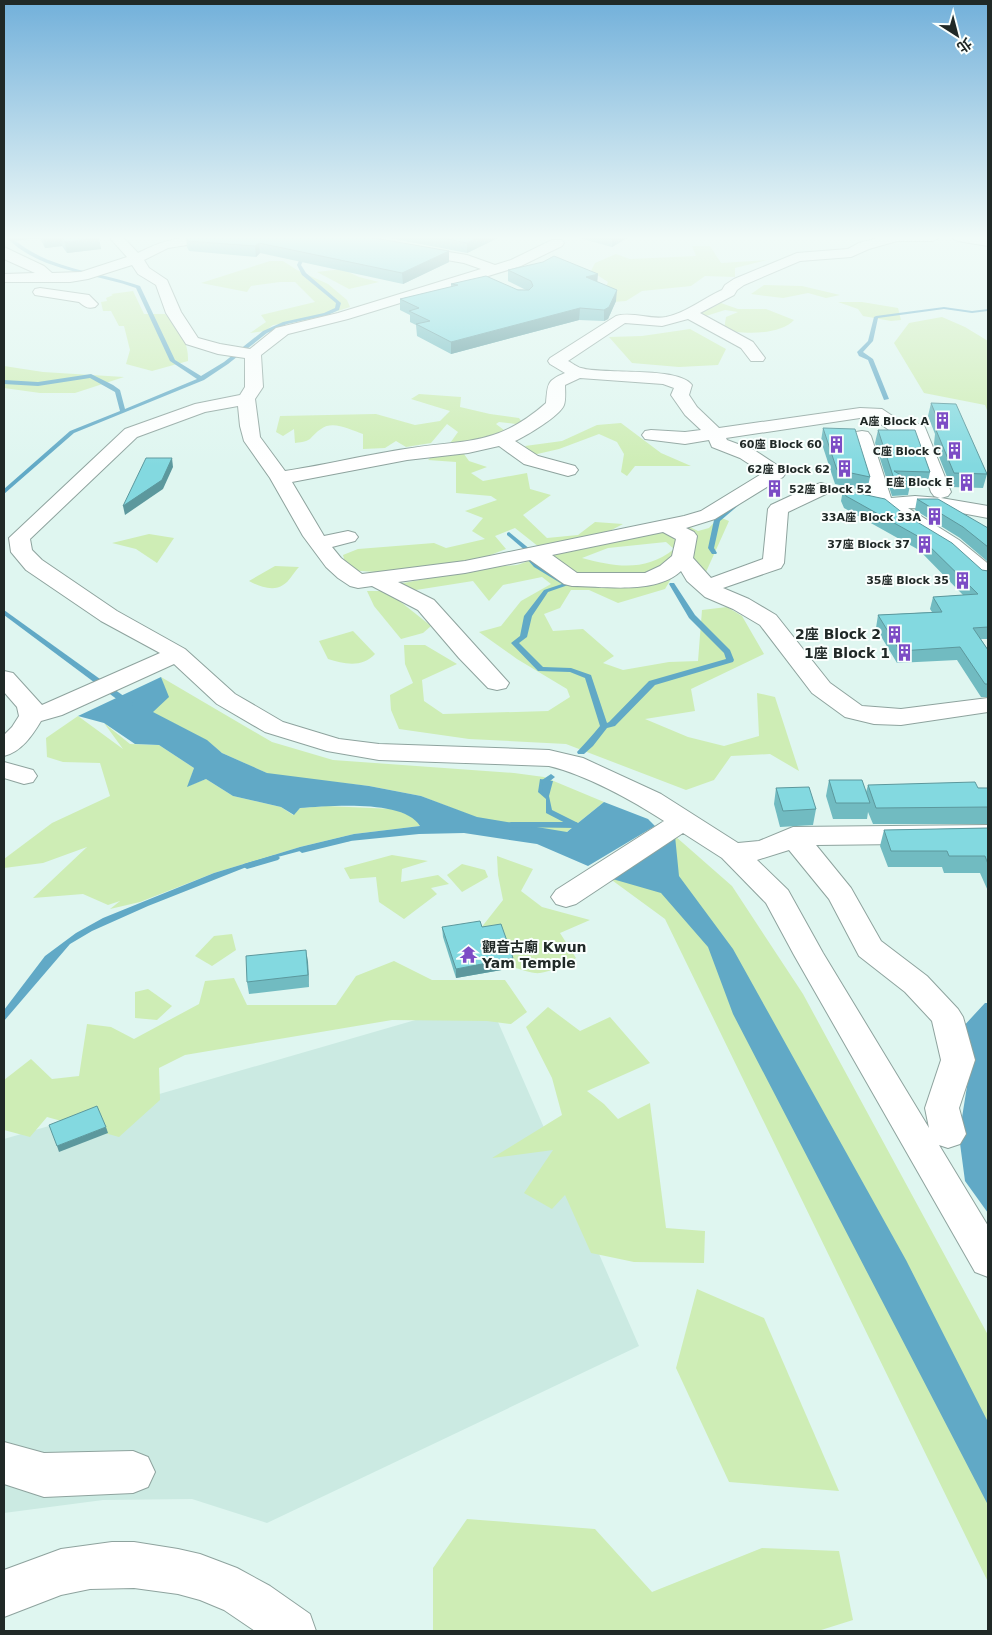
<svg xmlns="http://www.w3.org/2000/svg" width="992" height="1635" font-family="'DejaVu Sans','Noto Sans TC',sans-serif">
  <style>
    .built { fill: #cbeae2 }
    .green { fill: #ceedb5; fill-rule: evenodd }
    .water { fill: #61a9c6 }
    .lines { fill: none; stroke-linecap: round; stroke-linejoin: round }
    .stream { fill: #61a9c6; fill-rule: evenodd }
    .minor-casing { stroke: #8ea39e; stroke-width: 2 }
    .minor { fill: #fff; fill-rule: evenodd }
    .wall { fill: #71bbc1 }
    .shaded-wall { fill: #5c989d }
    .building { fill: #83d9e0; stroke: #5c989d }
    .labels { text-anchor: middle; stroke-width: 4; stroke-linejoin: round; paint-order: stroke }
    .far-poi-label { font-size: 11px; font-weight: bold; fill: #202927; stroke: #fafffd; text-anchor: end }
    .poi-label { font-size: 14px; font-weight: bold; fill: #202927; stroke: #fafffd; text-anchor: end }
  </style>
  <rect width="100%" height="100%" fill="#dff6f0"/>
  <polygon class="built" points="488,999 639,1346 267,1523 192,1499 103,1500 4,1513 4,1139"/>
  <g class="green">
    <polygon points="692,246 710,246 721,263 767,260 735,268 735,277 705,276 691,286 642,291 626,301 599,303 608,282 591,271 595,263 616,254 630,259 696,256"/>
    <polygon points="270,261 283,261 297,270 328,284 347,300 350,307 313,319 273,325 265,331 250,333 266,322 261,315 315,302 295,282 280,282 251,286 247,292 201,283"/>
    <polygon points="342,269 359,277 379,282 349,289 317,272"/>
    <polygon points="764,285 802,286 840,295 826,298 808,293 783,298 751,294"/>
    <path d="M133,291L144,314H165C178,329 189,341 188,361L152,371L126,364L130,350L124,326H119L111,311H103L101,302L107,301L106,298L113,295L111,294Z"/>
    <polygon points="838,302 862,302 898,308 901,320 891,321 863,316 858,309"/>
    <path d="M721,303L738,309H766L794,320C781,335 741,335 724,329L726,317L738,312L725,310L706,316L700,314Z"/>
    <polygon points="942,317 965,327 988,341 988,413 985,405 924,393 894,343 909,323"/>
    <polygon points="690,329 726,349 718,365 679,367 632,363 609,337 642,336"/>
    <polygon points="4,366 43,372 124,377 75,393 40,393 4,388"/>
    <path d="M419,394L461,397L460,407L490,414L519,418L524,425L499,422L496,424L508,433L448,446L458,432L447,424L431,443L406,447L396,441L385,448L363,449V434C350,430 333,420 321,429C308,438 314,441 295,443L294,429L283,436L276,432L280,416L376,414L415,425L440,421L450,411L411,399Z"/>
    <polygon points="621,423 661,453 691,466 635,466 627,476 621,472 624,454 617,442 599,434 559,449 533,455 525,446 562,441 597,425"/>
    <polygon points="464,454 469,461 487,467 471,473 483,481 527,473 530,489 551,495 523,515 547,538 578,535 595,522 623,524 602,535 561,541 553,547 539,547 515,528 495,536 506,549 475,561 405,574 347,570 343,555 358,549 434,543 446,548 485,539 472,531 483,518 465,511 497,500 491,496 456,493 456,462 428,460 431,457"/>
    <path d="M719,517L729,521L706,572L660,567L671,579L665,589L618,603L589,590H571L560,608L544,614L553,631L583,629L614,656L603,663L623,670L669,662L698,661L702,610L727,607L742,616L764,654L691,689L695,711L645,719L688,737L724,746L759,736L757,693L775,697L799,771L770,754L731,756L714,780L686,790L566,744L469,739L399,729L391,710L390,695L413,683L405,664L404,645H425L457,664L422,680L424,701L443,714L548,711L570,697L567,689L517,659L479,632L501,626L521,601L551,584L542,577L503,585L489,601L473,581L416,590L398,584L490,567L517,565L550,554L688,526L698,531L709,528ZM666,542L674,549C646,572 615,567 582,558L608,548Z"/>
    <polygon points="149,534 174,538 157,563 136,549 112,543"/>
    <path d="M275,566L299,567C294,572 289,582 283,585C273,592 258,586 249,581Z"/>
    <polygon points="367,591 387,591 431,626 423,633 401,639 374,606"/>
    <path d="M353,631L375,654C362,668 344,664 328,659L319,641Z"/>
    <polygon points="161,677 272,742 333,760 514,773 544,777 604,802 563,835 480,819 421,796 369,786 271,775 222,753 206,740 152,712 168,697"/>
    <polygon points="78,716 123,749 104,723 130,744 159,745 194,768 188,786 206,779 233,796 281,807 293,815 300,808 326,806 394,809 415,818 420,826 354,834 300,847 214,873 140,902 110,909 120,901 108,905 83,894 33,898 87,847 43,863 4,868 4,859 52,823 110,796 100,763 63,762 47,757 46,738"/>
    <polygon points="675,836 732,886 803,994 988,1335 988,1582 665,919 609,878"/>
    <polygon points="392,855 428,861 402,869 401,882 438,875 449,884 431,888 437,894 404,919 379,902 376,877 350,879 344,868"/>
    <path d="M497,856L533,869L521,891L542,907L590,920L560,933L576,958C565,965 553,971 540,973C525,975 481,953 466,947L503,900L498,875Z"/>
    <polygon points="462,864 485,870 488,877 462,892 447,875"/>
    <polygon points="232,934 236,950 212,966 195,956 214,936"/>
    <polygon points="394,961 432,980 505,980 527,1012 511,1024 487,1021 392,1020 185,1055 159,1068 160,1100 119,1137 47,1117 30,1137 4,1130 4,1080 31,1059 52,1079 79,1076 87,1024 111,1027 134,1039 199,1004 205,981 234,978 247,1005 336,1005 356,976"/>
    <polygon points="148,989 172,1006 157,1020 135,1018 135,992"/>
    <polygon points="548,1007 580,1031 610,1017 650,1063 587,1091 604,1104 618,1119 650,1103 666,1228 705,1231 704,1263 634,1262 591,1253 565,1195 552,1209 524,1193 553,1150 492,1158 562,1115 552,1078 526,1027"/>
    <polygon points="697,1289 764,1318 839,1491 729,1482 676,1368"/>
    <polygon points="467,1519 595,1529 652,1592 762,1548 839,1551 853,1620 818,1631 433,1631 433,1568"/>
  </g>
  <g class="water">
    <path d="M161,677L169,697L153,712L207,740L222,753L267,773L369,786L421,796L477,817L567,832L573,827L546,813V799L538,792L540,779L553,781L549,796L552,810L578,823L604,802L648,819L655,826L588,866L537,844L464,833L419,834L330,843L259,862L148,906L92,931L70,944L4,1021V1010L45,956L76,933L103,918L214,873L300,847L354,834L420,826C404,799 329,806 300,808L294,815L281,807L233,796L206,779L187,787L194,768L159,745L135,744L104,723L78,716Z"/>
    <polygon points="675,836 679,876 733,949 906,1260 988,1422 988,1505 733,1014 708,947 661,893 609,878"/>
    <polygon points="985,1003 988,1003 988,1213 965,1181 959,1136 969,1074 961,1029"/>
  </g>
  <g class="lines">
    <g class="stream">
      <path d="M6,237H11C48,270 94,270 140,286L175,360L201,376L224,362L263,331L283,322L324,313L335,308L336,303L302,275L297,265L303,252L307,253L301,265L306,273L341,303L339,310L328,315L287,324L267,333L228,364L204,380L74,433L4,494V489L70,431L120,411L115,392L90,378L38,386L4,384V380L38,382L91,374L113,385L120,390L125,409L197,379L170,361L136,288C92,272 40,272 6,237Z"/>
      <polygon points="944,307 972,311 988,309 988,311 972,313 944,309 878,318 873,341 863,352 873,359 889,399 884,400 868,360 859,356 857,352 868,341 874,317 876,316"/>
      <polygon points="738,501 740,502 740,504 720,521 714,548 717,553 716,554 712,554 708,548 714,520"/>
      <polygon points="509,532 531,550 531,552 527,552 507,535 507,533"/>
      <path d="M530,557L532,558L538,565L571,584L548,592L532,616L527,637L519,643L543,667L571,668L591,675L607,723L609,722L649,681L726,659L724,653L689,618L669,584L670,583H674L695,615L730,650L734,660L733,662L655,685L615,726L607,728L593,746L584,754H578L577,752C585,743 593,735 600,726L585,678L570,672L538,671L511,643L520,636L524,616L544,590L562,584L534,567L527,559Z"/>
      <polygon points="4,610 132,702 133,704 132,706 126,706 4,615"/>
      <polygon points="551,774 555,777 550,781 550,792 546,795 543,794 542,780"/>
      <polygon points="511,822 576,822 580,825 576,828 508,827 507,825 508,823"/>
      <polygon points="348,836 352,839 351,841 302,853 298,850 299,848"/>
      <polygon points="275,855 278,856 280,858 278,860 247,869 242,866 244,864"/>
    </g>
    <defs>
      <g id="minor">
        <path d="M109,237H123L138,253C169,237 184,237 219,237L212,241L168,248L144,260L149,268L167,280L181,312L198,338L220,344L250,349L276,328L338,313L481,269L464,263L406,253L404,250L406,247L411,246L467,255L495,265L511,260L552,240H562L564,243L562,246L521,266L348,319L288,334L261,355L263,387L255,399L260,437L285,471C325,465 365,455 405,449C466,439 496,447 546,403C548,384 546,381 565,373L550,364L548,361L550,358L616,316C633,311 649,320 666,317C686,313 704,298 722,290L725,285L734,279L797,253L848,249L859,243L881,237H940L933,241H897L869,249L851,257L800,261L744,285L737,290L734,295L700,313L753,342L765,358L763,361H751L741,348L688,319L662,326L625,323L568,361C572,363 577,367 581,368C604,375 678,366 692,385L689,395L697,407L719,428L860,408L882,409L900,421L924,425L951,492L948,496L941,498L988,506V518L940,509L908,508L959,540L986,562L988,564V582L980,581L950,553L903,524L884,508L875,506L872,502L853,436L856,432L862,431L868,432L871,436L891,498L915,496L940,498L934,496L931,492L911,433L889,430L872,418H860L726,438L727,440L754,450L783,469L786,473L783,477L715,519L686,528L694,532L697,536L693,558L711,578L763,559L768,509L771,505L814,485L821,483L828,485L831,489L828,493L788,512L784,563L781,568L723,588L749,599L776,615L830,683L862,706L901,709L988,698V712L901,725L874,724L845,717L812,693L760,625L733,609L705,597L687,581L681,571C655,595 605,586 572,586L564,584L530,560L465,573L398,582L434,600L509,683L506,688L497,690L488,688L459,658L418,610L372,586L358,588L350,586L338,578L326,567L303,536L270,478L244,441L240,426L238,406L205,412L137,437L30,539L32,550L42,560L117,611L185,649L235,694L283,722L339,739L379,744L549,750L583,758L661,794L738,843L759,841L793,827L988,825V843L816,845L851,888L881,941L927,976L958,1009L963,1017L975,1060L959,1108L966,1134L960,1144L948,1148L939,1145L988,1226V1277L975,1272L794,955L766,903L722,858L683,833L576,904L566,907L556,904L551,897L556,890L664,821C632,800 586,775 549,766L379,760L327,751L265,732L217,704L174,664L62,715L41,721C32,736 21,752 4,756V735L12,727L19,716L17,707L4,692V671L13,673L42,705L160,653L101,621L26,570L11,552L9,538L125,429L195,404L240,395L245,387V358L218,354L186,344L166,313L156,285L138,274L132,265L88,279L70,282H4V274L35,273L4,259V247L44,266L52,273L81,272L127,257ZM580,378L663,384L674,388L671,395L685,415L701,430L685,432L651,430L645,431L642,435L645,439L685,444L709,440L712,447L740,458L763,473L701,511L684,516L465,561L362,574L341,558L332,547L355,541L358,537L355,533L348,531L324,536L292,482L407,460L468,453L499,446L524,464L568,476L575,474L578,470L575,466L538,456L515,441C526,436 560,416 564,405C566,399 565,391 565,385ZM663,532L676,539L672,556L660,566L645,573H577L552,555ZM789,850L829,899L859,956L905,992L932,1021L941,1060L925,1108L929,1128L823,953L788,890L757,860Z"/>
        <polygon points="951,237 988,238 988,246 958,241"/>
        <path d="M40,288L89,295L98,304L95,307C88,309 85,307 79,302L35,295L33,292L35,289Z"/>
        <polygon points="4,762 33,770 37,776 33,782 24,784 4,778"/>
        <polygon points="4,1442 44,1453 133,1451 148,1457 155,1472 148,1487 133,1493 44,1497 4,1484"/>
        <polygon points="112,1542 134,1542 178,1549 200,1554 237,1568 270,1586 310,1614 316,1631 255,1631 224,1610 200,1600 178,1594 134,1588 90,1589 61,1595 4,1617 4,1570 61,1549"/>
      </g>
    </defs>
    <use href="#minor" class="minor-casing"/>
    <use href="#minor" class="minor"/>
  </g>
  <g class="wall">
    <polygon points="9,237 98,237 101,249 67,253 62,246 45,248 40,238 10,241"/>
    <polygon points="186,237 449,251 449,262 403,284 260,253 256,257 189,251 187,247"/>
    <polygon points="369,237 500,237 467,253 389,238"/>
    <polygon points="575,237 629,237 612,247"/>
    <polygon points="508,270 598,282 616,301 608,319 604,321 579,320 451,354 417,336 416,325 410,322 410,315 400,310 400,299 451,287 451,284 526,290 508,281"/>
    <polygon points="931,403 987,474 983,488 951,487 934,444 935,434 928,416"/>
    <polygon points="823,428 870,477 867,491 835,484 821,441"/>
    <polygon points="878,430 930,472 927,486 910,485 908,495 892,496 875,443"/>
    <polygon points="843,490 904,514 982,570 988,571 988,639 981,639 988,650 988,697 981,697 957,660 897,663 876,628 878,615 932,612 930,609 933,597 963,595 919,550 844,508 841,501"/>
    <polygon points="917,499 988,528 988,562 960,538 915,510"/>
    <polygon points="829,780 866,792 868,785 988,788 988,824 873,824 868,812 867,819 833,819 826,796"/>
    <polygon points="776,788 816,809 813,825 780,827 774,804"/>
    <polygon points="988,828 988,891 980,873 944,873 942,867 888,867 880,846 884,830"/>
    <polygon points="442,927 482,927 513,968 456,978 443,937"/>
    <polygon points="308,962 309,987 249,994 247,982"/>
  </g>
  <g class="shaded-wall">
    <polygon points="9,237 39,237 40,238 10,241"/>
    <polygon points="43,237 61,237 62,246 45,248"/>
    <polygon points="478,237 500,237 467,253 467,243"/>
    <polygon points="612,237 629,237 612,247"/>
    <polygon points="99,238 101,249 67,253 65,242"/>
    <polygon points="259,243 260,253 256,257 255,246"/>
    <polygon points="449,251 449,262 403,284 402,273"/>
    <polygon points="598,274 597,285 586,277"/>
    <polygon points="617,290 616,301 608,319 604,321 604,310"/>
    <polygon points="580,308 579,320 451,354 451,342"/>
    <polygon points="172,458 173,467 163,489 125,515 123,506"/>
    <polygon points="306,950 308,962 309,987 308,975"/>
    <polygon points="513,958 513,968 456,978 456,969"/>
    <polygon points="106,1127 108,1133 59,1152 57,1146"/>
  </g>
  <g class="building">
    <polygon points="62,237 98,237 99,238 65,242"/>
    <polygon points="186,237 368,237 449,251 402,273 259,243 255,246 188,241"/>
    <polygon points="437,237 478,237 467,243"/>
    <polygon points="554,256 598,274 586,277 617,290 609,307 604,310 580,308 451,342 416,324 430,321 409,311 419,308 400,299 458,285 451,284 486,276 518,290 529,290 533,286 531,281 508,270 543,262"/>
    <polygon points="931,403 956,404 987,474 954,473 936,430 942,430"/>
    <polygon points="823,428 855,429 870,477 837,470"/>
    <polygon points="878,430 915,430 930,472 894,471 911,481 895,482"/>
    <polygon points="146,458 172,458 162,480 123,506"/>
    <polygon points="843,490 885,499 904,514 952,543 982,570 988,571 988,627 973,628 988,650 988,684 985,684 960,647 900,651 878,615 942,612 933,597 978,594 921,538 846,496"/>
    <polygon points="917,499 938,499 988,528 988,547 963,527"/>
    <polygon points="829,780 862,780 870,803 836,803"/>
    <polygon points="975,782 978,788 988,788 988,807 876,808 868,785"/>
    <polygon points="809,787 816,809 783,811 776,788"/>
    <polygon points="988,828 988,864 985,856 949,856 947,851 891,851 884,830"/>
    <polygon points="480,921 482,927 501,924 513,958 456,969 442,927"/>
    <polygon points="306,950 308,975 247,982 246,956"/>
    <polygon points="97,1106 106,1127 57,1146 49,1125"/>
  </g>
  <linearGradient id="sky" x2="0" y2="1"><stop stop-color="#72b0da"/><stop offset="0.51" stop-color="#f1fbf8"/><stop offset="1" stop-color="#f1fbf8" stop-opacity="0"/></linearGradient>
  <rect width="992" height="466" fill="url(#sky)"/>
  <defs>
    <symbol id="building-bare" viewBox="-9 -9 18 18"><path d="M-4-6H4V6H1V3H-1V6H-4ZM-2.5-4.3h1.7v1.8h-1.7ZM.8-4.3h1.7v1.8H.8ZM-2.5-1h1.7V.8h-1.7ZM.8-1h1.7V.8H.8Z" fill="#7c4cc5" stroke="#fafffd" stroke-width="2.5" paint-order="stroke"/></symbol>
    <symbol id="temple-bare" viewBox="-9 -9 18 18"><path d="M0-6L5-2H3V0L6.5 2.5H4V6H1.5V3h-3V6H-4V2.5H-6.5L-3 0V-2H-5Z" fill="#7c4cc5" stroke="#fafffd" stroke-width="2.5" paint-order="stroke"/></symbol>
  </defs>
  <g fill-rule="evenodd">
    <use href="#building-bare" x="930" y="408" width="25" height="25"/>
    <use href="#building-bare" x="824" y="432" width="25" height="25"/>
    <use href="#building-bare" x="942" y="438" width="25" height="25"/>
    <use href="#building-bare" x="832" y="456" width="25" height="25"/>
    <use href="#building-bare" x="954" y="470" width="25" height="25"/>
    <use href="#building-bare" x="762" y="476" width="25" height="25"/>
    <use href="#building-bare" x="922" y="504" width="25" height="25"/>
    <use href="#building-bare" x="912" y="532" width="25" height="25"/>
    <use href="#building-bare" x="950" y="568" width="25" height="25"/>
    <use href="#building-bare" x="882" y="622" width="25" height="25"/>
    <use href="#building-bare" x="892" y="640" width="25" height="25"/>
    <use href="#temple-bare" x="456" y="942" width="25" height="25"/>
  </g>
  <g class="labels">
    <g class="far-poi-label">
      <text x="929" y="425">A座 Block A</text>
      <text x="822" y="448">60座 Block 60</text>
      <text x="941" y="455">C座 Block C</text>
      <text x="830" y="473">62座 Block 62</text>
      <text x="953" y="486">E座 Block E</text>
      <text x="789" y="493" text-anchor="start">52座 Block 52</text>
      <text x="921" y="521">33A座 Block 33A</text>
      <text x="910" y="548">37座 Block 37</text>
      <text x="949" y="584">35座 Block 35</text>
    </g>
    <g class="poi-label">
      <text x="881" y="639">2座 Block 2</text>
      <text x="890" y="658">1座 Block 1</text>
      <text x="482" y="952" text-anchor="start">觀音古廟 Kwun<tspan x="482" dy="16">Yam Temple</tspan></text>
    </g>
  </g>
  <rect width="992" height="1635" fill="none" stroke="#202927" stroke-width="10"/>
  <g transform="translate(957 35) rotate(144)" stroke="#fafffd" stroke-width="4" paint-order="stroke">
  <path d="M0-4L9 19L0 12L-9 19Z" fill="#202927"/>
  <text y="-8" font-size="14" font-weight="bold" text-anchor="middle" fill="#202927">北</text>
  </g>
</svg>
